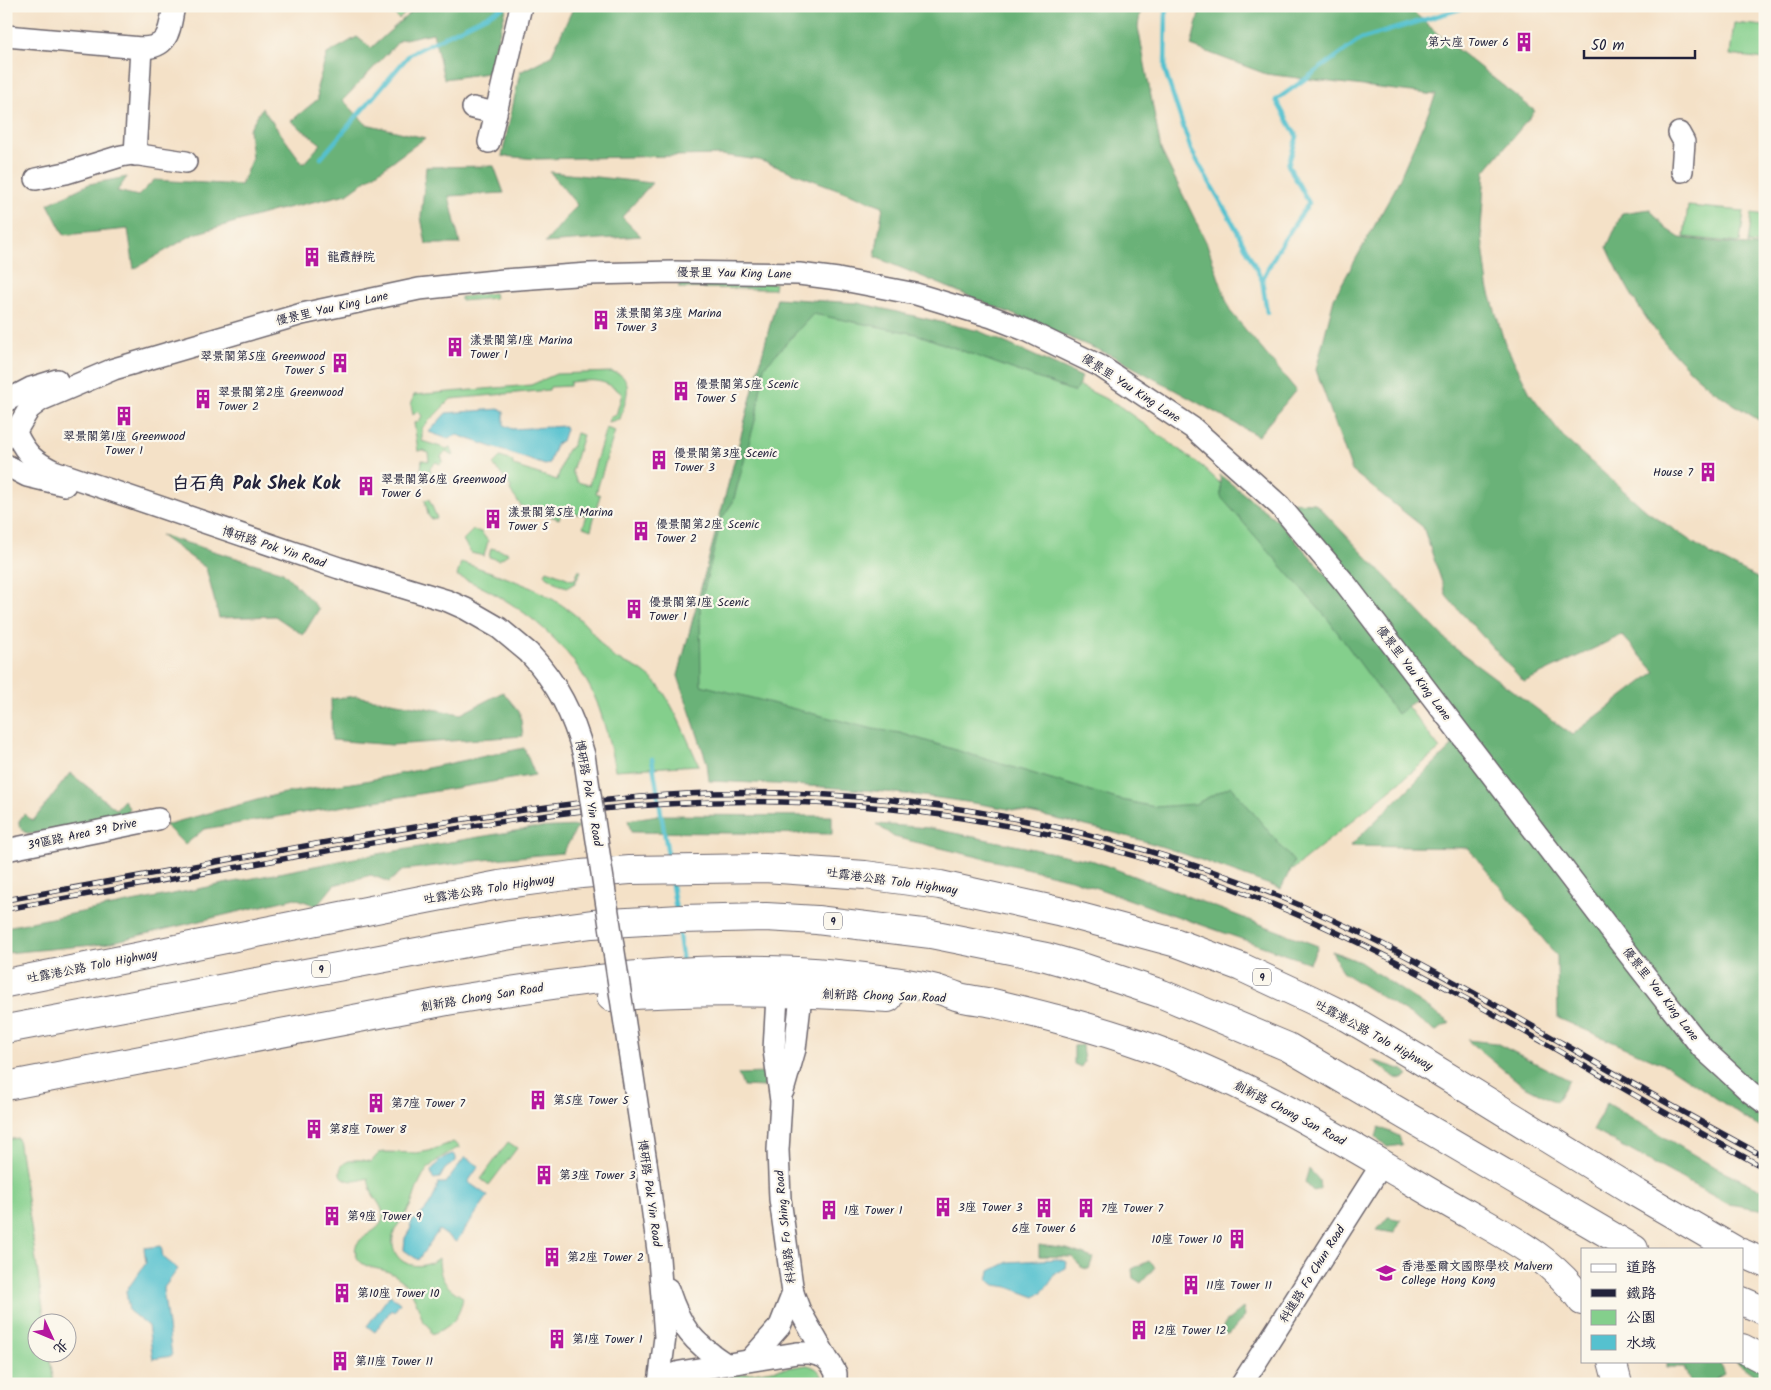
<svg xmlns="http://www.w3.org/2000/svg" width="1771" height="1390" font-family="Kalam,'LXGW WenKai TC',sans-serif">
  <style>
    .green { fill: #84cf8c; stroke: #537864 }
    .forest { fill: #6bb278; stroke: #466a5a }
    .water { fill: #55c1cf; stroke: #3c7285 }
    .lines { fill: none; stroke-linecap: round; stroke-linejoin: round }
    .stream { stroke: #55c1cf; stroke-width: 4.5 }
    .minor-casing { stroke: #6c656c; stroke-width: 24 }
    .major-casing { stroke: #6c656c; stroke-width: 30 }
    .highway-casing { stroke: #6c656c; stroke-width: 30 }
    .minor { stroke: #fff; stroke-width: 21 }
    .major { stroke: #fff; stroke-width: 28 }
    .highway { stroke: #fff; stroke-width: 28 }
    .rail-casing { stroke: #22223b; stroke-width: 5.5 }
    .rail { stroke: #fbf7ec; stroke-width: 4; stroke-dasharray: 11; stroke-linecap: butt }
    .minor-bridge-casing { stroke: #6c656c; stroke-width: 24; stroke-linecap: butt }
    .minor-bridge { stroke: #fff; stroke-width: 21 }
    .labels { text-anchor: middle; stroke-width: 4.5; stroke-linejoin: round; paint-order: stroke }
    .shield { fill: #fbf7ec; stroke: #636270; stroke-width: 1 }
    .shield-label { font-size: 11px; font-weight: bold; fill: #22223b }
    .poi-label { font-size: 12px; fill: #22223b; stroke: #fbf7ec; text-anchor: start }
    .street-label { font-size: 12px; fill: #22223b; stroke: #fbf7ec }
    .district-label { font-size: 18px; font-weight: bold; fill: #22223b; stroke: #fbf7ec }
  </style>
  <rect width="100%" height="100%" fill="#fbf7ec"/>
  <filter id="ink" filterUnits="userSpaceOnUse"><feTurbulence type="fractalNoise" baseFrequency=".02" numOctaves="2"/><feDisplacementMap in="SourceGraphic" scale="10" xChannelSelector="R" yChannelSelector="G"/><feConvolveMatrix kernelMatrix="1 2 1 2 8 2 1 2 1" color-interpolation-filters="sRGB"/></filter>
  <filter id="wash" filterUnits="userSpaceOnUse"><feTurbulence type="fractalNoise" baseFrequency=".0096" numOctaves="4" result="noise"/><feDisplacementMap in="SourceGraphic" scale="20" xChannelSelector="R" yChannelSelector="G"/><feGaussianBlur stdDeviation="1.12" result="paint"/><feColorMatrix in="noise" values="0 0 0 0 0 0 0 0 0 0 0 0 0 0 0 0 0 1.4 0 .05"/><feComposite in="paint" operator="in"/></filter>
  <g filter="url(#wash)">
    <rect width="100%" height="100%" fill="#f4e1c7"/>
    <g class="green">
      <polygon points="388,6 413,6 399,19"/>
      <polygon points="1734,23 1765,26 1765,59 1730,55"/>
      <polygon points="1688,206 1744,211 1740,243 1684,237"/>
      <polygon points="1752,213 1765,215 1765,245 1748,243"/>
      <polygon points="775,283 774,289 679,288 679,284"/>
      <polygon points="494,293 495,298 461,301 461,297"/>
      <polygon points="797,307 912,323 1078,385 1118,405 1203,467 1265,526 1336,613 1440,749 1286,875 943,782 678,676 772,318"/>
      <path d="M612,372C637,376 625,402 620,419L608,422L610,417L616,415L622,394C604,378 593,380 570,382V386L550,387L549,390L451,399L422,428V441L447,449L450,447L454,455L452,456L446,452L441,456L443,461L440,464L436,462L430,468L431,474L426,476L421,470L422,460L429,461L428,453L423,450L418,451L414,423L418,422L422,416L418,411L413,415L411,405L414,395L531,385L556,374Z"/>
      <polygon points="606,428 615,431 596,493 600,495 591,530 583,527 587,515 570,513 571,510 563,509 559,519 522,507 510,491 511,487 493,464 500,457 512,461 514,466 557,480 566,451 572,447 576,433 583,435 572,471 577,482 589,485"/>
      <polygon points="429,499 437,518 431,519 428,515 425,500"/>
      <polygon points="473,530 481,532 488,541 484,556 471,553 463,540"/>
      <polygon points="491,548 507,552 508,554 499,560 489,557"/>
      <path d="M461,562C505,577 548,589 583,622C593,632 600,644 610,654C616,661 625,662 633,666C640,669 646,674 652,679C669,692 689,744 699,765L615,770C610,746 605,723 596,700C571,641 515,599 457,576Z"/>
      <polygon points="547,570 572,580 576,578 578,571 581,571 575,583 568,587 560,585 545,575"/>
      <polygon points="18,1138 45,1322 38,1322 38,1352 49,1353 54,1384 6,1384 6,1140"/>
      <path d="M453,1142L460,1147C443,1155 427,1165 420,1181C415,1191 414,1201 408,1210C404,1218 395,1226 393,1236C389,1264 419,1274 439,1258C439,1278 445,1287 463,1297C460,1317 451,1328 431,1334C431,1327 429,1325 423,1322C417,1301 409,1279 386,1271C377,1268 364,1268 358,1259C346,1238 377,1235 382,1221C386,1210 377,1202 372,1193C370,1188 369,1183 368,1178C358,1181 347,1184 340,1174C339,1158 360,1158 371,1162L379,1153L385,1152L416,1153L429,1151Z"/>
      <polygon points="508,1142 517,1148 489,1185 481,1179"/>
      <path d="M807,1365C817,1367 823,1373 824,1384H676Z"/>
    </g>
    <g class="forest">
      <polygon points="431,6 507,6 488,73 444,79 433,33 400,40 343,100 366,124 425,138 347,194 274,211 194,234 134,269 128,229 64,235 48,204 89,184 127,177 117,191 138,196 154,180 241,185 252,158 249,129 262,108 303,164 321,144 291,121 318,99 317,87 327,54 357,37 371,48 410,13"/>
      <polygon points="574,6 1141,6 1138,27 1161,150 1207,244 1230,311 1296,390 1258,436 1113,356 875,257 883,206 759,160 721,155 537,159 502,156 520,72 551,56"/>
      <polygon points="1201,6 1407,6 1439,35 1535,111 1485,171 1481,229 1488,286 1504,341 1530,393 1565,439 1648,512 1710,554 1765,582 1765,732 1762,743 1765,752 1765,1130 1754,1124 1670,1067 1558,1018 1557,956 1468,848 1350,846 1452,746 1422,673 1292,502 1315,503 1452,646 1572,735 1655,672 1622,635 1524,682 1447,597 1423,527 1352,471 1316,370 1334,298 1395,189 1436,95 1266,74 1191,46"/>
      <polygon points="494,166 504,193 449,196 460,244 426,244 421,217 426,167"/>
      <polygon points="550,172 652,183 622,217 641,236 545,243 577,205"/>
      <path d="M1650,209L1665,228L1680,238L1765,247V424C1751,415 1736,406 1723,397C1670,360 1633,305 1607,247L1622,213Z"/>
      <path d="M777,298L858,303L979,331L1082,377L1075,392L916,334L813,314L764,367L756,417L733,502L722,518L700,606L701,685L873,729L900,733L1117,799L1155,807L1195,804L1231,786L1294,862L1281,889C1247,877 1213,864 1178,852C1144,840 1104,830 1069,822C951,793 829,786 709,781L707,763L678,676Z"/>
      <polygon points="1220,475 1278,521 1357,609 1368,633 1389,648 1417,699 1397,714 1327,618 1221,497"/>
      <polygon points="160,535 283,572 319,609 303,635 275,616 219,618 206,568"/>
      <polygon points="503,692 520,713 523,736 392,745 332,740 331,699 356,696 461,714"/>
      <polygon points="524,748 535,775 204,829 185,845 165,825 279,794 365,781"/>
      <polygon points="70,773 116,809 124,800 129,808 126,817 31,834 24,832 19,825 19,821 24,814 33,821"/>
      <polygon points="658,815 832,816 832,834 631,832 628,820"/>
      <polygon points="876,824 929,828 1094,861 1318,946 1310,963 1071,879 894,837"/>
      <polygon points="578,826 563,853 483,860 403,870 389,882 371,875 334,885 317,906 295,898 104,944 6,953 6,927 360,857 533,828"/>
      <polygon points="1332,951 1360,962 1450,1023 1436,1031 1342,972"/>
      <polygon points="1467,1040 1496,1043 1569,1080 1556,1102 1521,1084"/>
      <polygon points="1082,1045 1084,1062 1081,1067 1074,1064 1074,1046"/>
      <polygon points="1372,1060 1403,1070 1408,1076 1402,1079 1396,1078"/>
      <polygon points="765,1073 764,1087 743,1086 738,1074"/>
      <polygon points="1607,1103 1711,1165 1765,1191 1765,1210 1728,1204 1593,1130"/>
      <polygon points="1379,1127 1399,1136 1402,1145 1387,1147 1376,1137"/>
      <polygon points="1309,1169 1319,1180 1320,1189 1313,1191 1305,1182"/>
      <polygon points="1388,1217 1401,1220 1394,1233 1377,1230"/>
      <polygon points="1039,1245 1067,1249 1093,1258 1089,1269 1082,1268 1072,1257 1039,1256"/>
      <polygon points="1149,1261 1155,1267 1141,1283 1133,1278 1132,1269"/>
      <polygon points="1243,1308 1245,1316 1229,1334 1219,1333 1227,1321"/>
      <polygon points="1667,1361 1719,1361 1724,1374 1708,1384 1691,1384 1684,1367 1667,1367"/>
      <polygon points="1735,1361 1765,1365 1765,1383"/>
    </g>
    <g class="water">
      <polygon points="500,409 504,411 504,425 512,429 565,426 566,429 562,441 556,444 549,464 545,465 457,435 448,439 429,432 446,413"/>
      <path d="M453,1154L456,1157V1161L445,1169L440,1178L433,1179L431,1171C437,1163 443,1156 453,1154Z"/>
      <path d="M465,1157L479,1166L468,1182L488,1196L456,1242L439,1230L418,1260L404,1250L405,1238L411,1228L410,1222C426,1213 434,1201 438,1183H446Z"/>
      <polygon points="161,1246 163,1257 178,1269 163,1289 172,1356 153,1359 148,1326 129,1311 126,1291 146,1263 144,1248"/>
      <path d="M1058,1259L1067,1262L1066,1268L1054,1274C1050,1285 1045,1290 1035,1297L1008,1287L995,1285L988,1280L990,1271L1008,1262Z"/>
      <polygon points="390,1295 400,1303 394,1312 391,1310 375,1332 367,1326"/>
    </g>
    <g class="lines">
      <g class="stream">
        <polyline points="1166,6 1165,71 1191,150 1235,227 1262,280"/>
        <polyline points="321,158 410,54 506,6"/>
        <polyline points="1267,312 1262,280 1280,246 1309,203 1288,165 1297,137 1276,100 1361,39 1470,6"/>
        <polyline points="652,759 669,861"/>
        <polyline points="671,879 676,910"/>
        <polyline points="678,928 683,962"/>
      </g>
    </g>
  </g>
  <g filter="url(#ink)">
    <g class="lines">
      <defs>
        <g id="minor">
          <path d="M6,36L141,48C170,48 169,30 174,6"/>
          <polyline points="473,108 496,113"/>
          <polyline points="1679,133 1684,142 1682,171"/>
          <polyline points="489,142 521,6"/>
          <polyline points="135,155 141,48"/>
          <polyline points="36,179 66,173 121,156 133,154 186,162"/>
          <polyline points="6,401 31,388 57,380"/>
          <polyline points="17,429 29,409 41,400 114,369 302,314 419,289 504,280 589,274 674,272 799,274 838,279 916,294 992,317 1028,331 1100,366 1194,429 1280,506 1345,583 1624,948 1702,1048 1750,1092 1765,1103"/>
          <path d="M17,435C26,454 35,462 54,471L339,568L448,601L466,609L499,628L529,653"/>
          <polyline points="6,465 27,476 65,485"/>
          <polyline points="6,850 158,819"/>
          <polyline points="778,978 774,1050 781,1101 778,1150 780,1199 793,1293 800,1311 828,1360"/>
          <polyline points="783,1091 795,1049 803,979"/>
          <polyline points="646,1162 659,1258 665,1337 659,1383"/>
          <path d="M668,1289C681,1328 692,1342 726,1364"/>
          <polyline points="750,1360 780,1326 793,1293"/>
          <polyline points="658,1384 664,1378 680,1372 797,1353 810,1353 824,1357 831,1364 836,1373 836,1384"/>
          <polyline points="1242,1384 1382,1164"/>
        </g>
        <g id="major">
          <path d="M611,997C703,989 796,992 888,998"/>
          <path d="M6,1086L447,1001C574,980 707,961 837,974C866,977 899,981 928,987C940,989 951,995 963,998C973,1000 983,1001 993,1003C1042,1015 1092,1027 1140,1044C1234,1076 1318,1126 1403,1176C1427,1191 1452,1205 1477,1219C1516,1241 1556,1263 1582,1301"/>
          <polyline points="1612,1361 1618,1384"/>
        </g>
        <g id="highway">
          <polyline points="6,983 421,900 499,885 581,874 630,870 765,868 865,875 940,885 1058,911 1177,943 1241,967 1312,1000 1349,1018 1417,1058 1633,1191 1733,1249"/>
          <polyline points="6,1029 433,949 511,935 592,924 681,919 766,917 817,920 931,934 1046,957 1085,968 1162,994 1288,1047 1634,1249"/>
          <polyline points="1742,1253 1765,1263"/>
          <polyline points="1742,1301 1765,1311"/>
          <polyline points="1742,1348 1765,1360"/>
        </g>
      </defs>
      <use href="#minor" class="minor-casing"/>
      <use href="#major" class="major-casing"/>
      <use href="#highway" class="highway-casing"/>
      <use href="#minor" class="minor"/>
      <use href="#major" class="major"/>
      <use href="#highway" class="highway"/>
      <defs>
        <g id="rail">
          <path d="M6,900C119,880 231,859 344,839C466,818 588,797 712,793C906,788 1103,825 1283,898C1380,938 1471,991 1562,1043C1629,1082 1697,1120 1765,1157"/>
          <path d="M6,909C119,888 232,868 344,848C451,829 558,810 666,804C865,792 1072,824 1257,898C1436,969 1596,1078 1765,1168"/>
        </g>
      </defs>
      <use href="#rail" class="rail-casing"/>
      <use href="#rail" class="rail"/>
      <defs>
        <path id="minor-bridge" d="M529,653C558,684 573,715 584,755L646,1162"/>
      </defs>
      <use href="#minor-bridge" class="minor-bridge-casing"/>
      <use href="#minor-bridge" class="minor-bridge"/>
    </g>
  </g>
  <defs>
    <symbol id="building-bare" viewBox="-9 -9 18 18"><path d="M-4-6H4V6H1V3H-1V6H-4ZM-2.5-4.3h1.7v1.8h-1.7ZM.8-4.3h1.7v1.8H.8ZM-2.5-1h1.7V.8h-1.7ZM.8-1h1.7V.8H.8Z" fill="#b5179e" stroke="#fbf7ec" stroke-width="2.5" paint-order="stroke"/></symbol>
    <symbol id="school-bare" viewBox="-9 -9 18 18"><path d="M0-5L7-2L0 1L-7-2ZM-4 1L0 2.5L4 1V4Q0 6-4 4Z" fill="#b5179e" stroke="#fbf7ec" stroke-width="2.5" paint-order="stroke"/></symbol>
  </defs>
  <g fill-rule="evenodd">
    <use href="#building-bare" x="1510" y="28" width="28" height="28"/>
    <use href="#building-bare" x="298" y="243" width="28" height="28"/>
    <use href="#building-bare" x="587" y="306" width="28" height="28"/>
    <use href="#building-bare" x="441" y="333" width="28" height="28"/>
    <use href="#building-bare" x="326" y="349" width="28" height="28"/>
    <use href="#building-bare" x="667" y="377" width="28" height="28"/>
    <use href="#building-bare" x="189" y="385" width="28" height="28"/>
    <use href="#building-bare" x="110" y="402" width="28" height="28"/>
    <use href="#building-bare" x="645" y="446" width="28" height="28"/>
    <use href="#building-bare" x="1694" y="458" width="28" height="28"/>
    <use href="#building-bare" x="352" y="472" width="28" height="28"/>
    <use href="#building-bare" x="479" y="505" width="28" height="28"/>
    <use href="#building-bare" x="627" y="517" width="28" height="28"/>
    <use href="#building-bare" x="620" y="595" width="28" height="28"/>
    <use href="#building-bare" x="524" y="1086" width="28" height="28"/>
    <use href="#building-bare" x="362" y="1089" width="28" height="28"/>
    <use href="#building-bare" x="300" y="1115" width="28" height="28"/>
    <use href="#building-bare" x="530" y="1161" width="28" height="28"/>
    <use href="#building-bare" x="929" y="1193" width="28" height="28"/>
    <use href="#building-bare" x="1030" y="1194" width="28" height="28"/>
    <use href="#building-bare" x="1072" y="1194" width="28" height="28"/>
    <use href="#building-bare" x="815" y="1196" width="28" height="28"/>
    <use href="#building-bare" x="318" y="1202" width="28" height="28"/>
    <use href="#building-bare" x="1223" y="1225" width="28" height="28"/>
    <use href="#building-bare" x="538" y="1243" width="28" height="28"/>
    <use href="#school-bare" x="1372" y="1259" width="28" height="28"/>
    <use href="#building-bare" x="1177" y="1271" width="28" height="28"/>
    <use href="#building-bare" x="328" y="1279" width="28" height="28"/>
    <use href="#building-bare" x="1125" y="1316" width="28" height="28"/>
    <use href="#building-bare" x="543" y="1325" width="28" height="28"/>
    <use href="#building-bare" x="326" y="1347" width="28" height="28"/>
  </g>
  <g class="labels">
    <g class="shield">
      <rect x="824" y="912.5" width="18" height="17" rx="4"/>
      <rect x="312" y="960.5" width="18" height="17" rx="4"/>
      <rect x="1253" y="968.5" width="18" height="17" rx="4"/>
    </g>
    <g class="shield-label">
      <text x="833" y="925">9</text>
      <text x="321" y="973">9</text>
      <text x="1262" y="981">9</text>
    </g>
    <g class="poi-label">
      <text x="1509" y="46" text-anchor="end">第六座 Tower 6</text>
      <text x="327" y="261">龍霞靜院</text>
      <text x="616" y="317">漾景閣第3座 Marina<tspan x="616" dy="14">Tower 3</tspan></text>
      <text x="470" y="344">漾景閣第1座 Marina<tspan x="470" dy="14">Tower 1</tspan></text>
      <text x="325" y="360" text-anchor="end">翠景閣第5座 Greenwood<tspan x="325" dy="14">Tower 5</tspan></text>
      <text x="696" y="388">優景閣第5座 Scenic<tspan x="696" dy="14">Tower 5</tspan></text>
      <text x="218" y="396">翠景閣第2座 Greenwood<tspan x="218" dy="14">Tower 2</tspan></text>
      <text x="124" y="440" text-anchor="middle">翠景閣第1座 Greenwood<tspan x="124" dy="14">Tower 1</tspan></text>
      <text x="674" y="457">優景閣第3座 Scenic<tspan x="674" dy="14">Tower 3</tspan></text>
      <text x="1693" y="476" text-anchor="end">House 7</text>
      <text x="381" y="483">翠景閣第6座 Greenwood<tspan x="381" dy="14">Tower 6</tspan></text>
      <text x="508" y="516">漾景閣第5座 Marina<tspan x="508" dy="14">Tower 5</tspan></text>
      <text x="656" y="528">優景閣第2座 Scenic<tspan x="656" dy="14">Tower 2</tspan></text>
      <text x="649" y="606">優景閣第1座 Scenic<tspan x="649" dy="14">Tower 1</tspan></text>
      <text x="553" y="1104">第5座 Tower 5</text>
      <text x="391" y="1107">第7座 Tower 7</text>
      <text x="329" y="1133">第8座 Tower 8</text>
      <text x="559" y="1179">第3座 Tower 3</text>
      <text x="958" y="1211">3座 Tower 3</text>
      <text x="1101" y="1212">7座 Tower 7</text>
      <text x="844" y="1214">1座 Tower 1</text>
      <text x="347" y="1220">第9座 Tower 9</text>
      <text x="1044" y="1232" text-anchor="middle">6座 Tower 6</text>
      <text x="1222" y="1243" text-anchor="end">10座 Tower 10</text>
      <text x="567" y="1261">第2座 Tower 2</text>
      <text x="1401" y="1270">香港墨爾文國際學校 Malvern<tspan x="1401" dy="14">College Hong Kong</tspan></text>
      <text x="1206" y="1289">11座 Tower 11</text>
      <text x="357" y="1297">第10座 Tower 10</text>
      <text x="1154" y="1334">12座 Tower 12</text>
      <text x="572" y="1343">第1座 Tower 1</text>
      <text x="355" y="1365">第11座 Tower 11</text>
    </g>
    <g class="street-label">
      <text transform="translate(734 273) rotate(1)" y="4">優景里 Yau King Lane</text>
      <text transform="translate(332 308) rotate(-13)" y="4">優景里 Yau King Lane</text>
      <text transform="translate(1131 388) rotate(33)" y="4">優景里 Yau King Lane</text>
      <text transform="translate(274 547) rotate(18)" y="4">博研路 Pok Yin Road</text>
      <text transform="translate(1414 673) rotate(53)" y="4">優景里 Yau King Lane</text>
      <text transform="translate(589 793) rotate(80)" y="4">博研路 Pok Yin Road</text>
      <text transform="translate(82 834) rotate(-12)" y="4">39區路 Area 39 Drive</text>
      <text transform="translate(892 881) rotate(8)" y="4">吐露港公路 Tolo Highway</text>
      <text transform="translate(489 889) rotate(-9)" y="4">吐露港公路 Tolo Highway</text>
      <text transform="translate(92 966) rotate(-11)" y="4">吐露港公路 Tolo Highway</text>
      <text transform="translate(1661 994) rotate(52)" y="4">優景里 Yau King Lane</text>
      <text transform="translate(884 996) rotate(2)" y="4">創新路 Chong San Road</text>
      <text transform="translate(482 997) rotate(-9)" y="4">創新路 Chong San Road</text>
      <text transform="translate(1374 1035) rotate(29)" y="4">吐露港公路 Tolo Highway</text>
      <text transform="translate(1290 1113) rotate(28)" y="4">創新路 Chong San Road</text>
      <text transform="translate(650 1193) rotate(82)" y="4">博研路 Pok Yin Road</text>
      <text transform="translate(785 1227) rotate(-96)" y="4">科城路 Fo Shing Road</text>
      <text transform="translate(1312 1274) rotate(-58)" y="4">科進路 Fo Chun Road</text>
    </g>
    <g class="district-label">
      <text x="256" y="489">白石角 Pak Shek Kok</text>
    </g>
  </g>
  <rect width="1771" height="1390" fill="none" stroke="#fbf7ec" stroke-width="25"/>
  <rect x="1581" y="1248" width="162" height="115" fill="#fbf7ec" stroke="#a4a2a5"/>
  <rect x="1591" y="1264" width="25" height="8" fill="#ffffff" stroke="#a4a2a5"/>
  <text x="1626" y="1272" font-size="15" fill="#22223b">道路</text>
  <rect x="1591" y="1289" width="25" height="8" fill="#22223b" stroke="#a4a2a5"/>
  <text x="1626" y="1298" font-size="15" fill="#22223b">鐵路</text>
  <rect x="1591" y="1310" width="25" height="15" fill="#84cf8c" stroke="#a4a2a5"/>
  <text x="1626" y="1322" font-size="15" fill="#22223b">公園</text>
  <rect x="1591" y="1335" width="25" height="15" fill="#55c1cf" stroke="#a4a2a5"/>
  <text x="1626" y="1348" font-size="15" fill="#22223b">水域</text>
  <g transform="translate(52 1338) rotate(134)"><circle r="24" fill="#fbf7ec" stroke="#a4a2a5"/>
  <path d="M0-4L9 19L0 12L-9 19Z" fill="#b5179e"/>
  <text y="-8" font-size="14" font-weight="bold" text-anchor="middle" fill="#22223b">北</text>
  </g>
  <path d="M1584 50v8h111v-8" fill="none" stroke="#22223b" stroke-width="2.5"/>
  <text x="1591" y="50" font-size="15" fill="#22223b" stroke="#fbf7ec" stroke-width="4" paint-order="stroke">50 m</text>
</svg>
